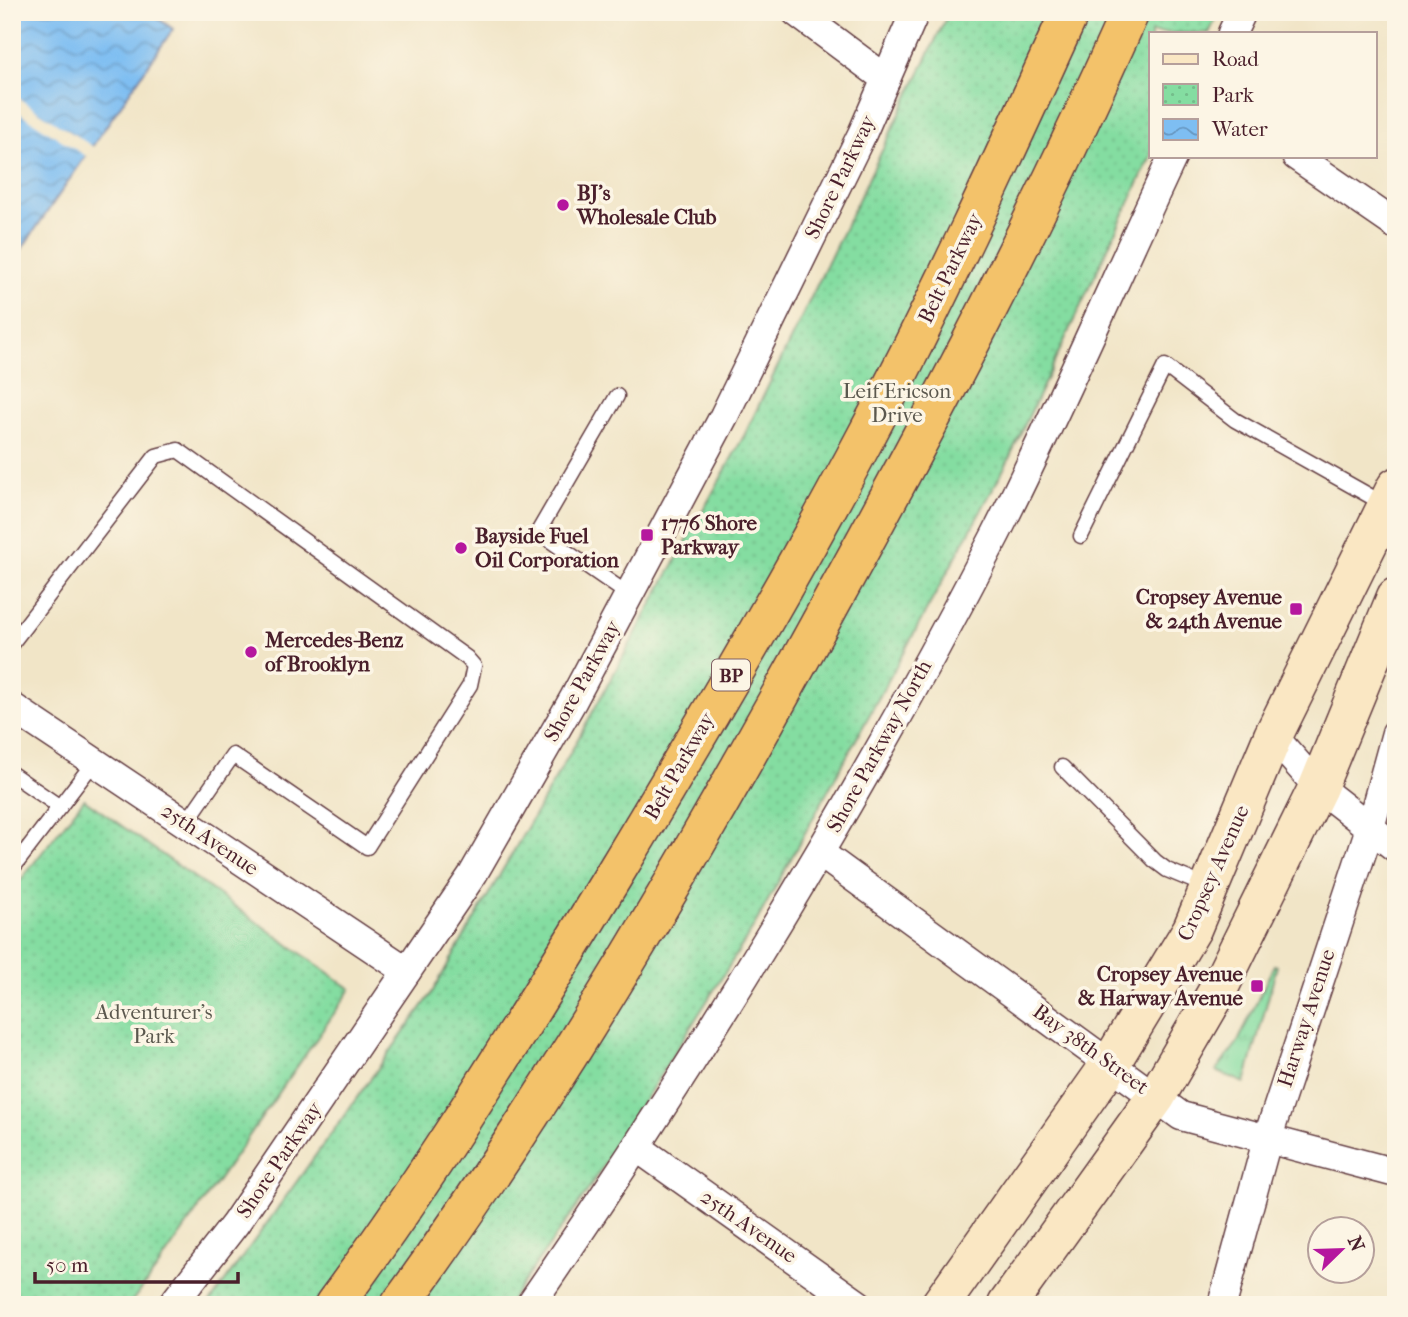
<svg xmlns="http://www.w3.org/2000/svg" width="1408" height="1317" font-family="'IM FELL French Canon',serif">
  <style>
    .grass { fill: url(#grass-tufts); stroke: #677e66; stroke-width: 2 }
    .park { fill: url(#park-dots); stroke: #677e66; stroke-width: 2 }
    .water { fill: url(#water-waves); stroke: #646e8e; stroke-width: 2 }
    .pier { fill: #f1e5c7 }
    .lines { fill: none; stroke-linecap: round; stroke-linejoin: round }
    .lane-casing { stroke: #633d42; stroke-width: 17 }
    .street-casing { stroke: #633d42; stroke-width: 31 }
    .secondary-casing { stroke: #633d42; stroke-width: 41 }
    .highway-casing { stroke: #633d42; stroke-width: 41 }
    .lane { stroke: #fff; stroke-width: 14 }
    .street { stroke: #fff; stroke-width: 28 }
    .secondary { stroke: #fae7c3; stroke-width: 38 }
    .highway { stroke: #f3c26a; stroke-width: 38 }
    .poi-dot { fill: #b5179e; stroke: #fcf5e5; stroke-width: 2.5 }
    .labels { text-anchor: middle; stroke-width: 7; stroke-linejoin: round; paint-order: stroke }
    .shield { fill: #fcf5e5; stroke: #7f5f63; stroke-width: 2 }
    .shield-label { font-size: 19px; font-weight: bold; fill: #4a1f2b }
    .street-label { font-size: 21px; fill: #4a1f2b; stroke: #fcf5e5 }
    .poi-label { font-size: 21px; font-weight: bold; fill: #4a1f2b; stroke: #fcf5e5; text-anchor: start }
    .park-label { font-size: 21px; fill: #5b584e; stroke: #fcf5e5 }
  </style>
  <defs>
    <pattern id="grass-tufts" width="24" height="20" patternUnits="userSpaceOnUse" patternTransform="scale(1.75)"><rect width="24" height="20" fill="#84dda1"/><path d="M3 7l-1-3M5 7V3M7 7l1-3M15 17l-1-3M17 17v-4M19 17l1-3" fill="none" stroke="#74bd8b"/></pattern>
    <pattern id="park-dots" width="8" height="8" patternUnits="userSpaceOnUse" patternTransform="scale(1.75)"><rect width="8" height="8" fill="#84dda1"/><path d="M2 2h.1M6 6h.1" fill="none" stroke="#74bd8b" stroke-width="1.8" stroke-linecap="round"/></pattern>
    <pattern id="water-waves" width="16" height="10" patternUnits="userSpaceOnUse" patternTransform="scale(1.75)"><rect width="16" height="10" fill="#7ebef2"/><path d="M0 5q4-4 8 0t8 0" fill="none" stroke="#699ac4"/></pattern>
  </defs>
  <rect width="100%" height="100%" fill="#fcf5e5"/>
  <filter id="ink" filterUnits="userSpaceOnUse"><feTurbulence type="fractalNoise" baseFrequency=".0143" numOctaves="2"/><feDisplacementMap in="SourceGraphic" scale="14" xChannelSelector="R" yChannelSelector="G"/><feConvolveMatrix kernelMatrix="1 2 1 2 8 2 1 2 1" color-interpolation-filters="sRGB"/></filter>
  <filter id="wash" filterUnits="userSpaceOnUse"><feTurbulence type="fractalNoise" baseFrequency=".00686" numOctaves="4" result="noise"/><feDisplacementMap in="SourceGraphic" scale="28" xChannelSelector="R" yChannelSelector="G"/><feGaussianBlur stdDeviation="1.57" result="paint"/><feColorMatrix in="noise" values="0 0 0 0 0 0 0 0 0 0 0 0 0 0 0 0 0 1.4 0 .05"/><feComposite in="paint" operator="in"/></filter>
  <g filter="url(#wash)">
    <rect width="100%" height="100%" fill="#f1e5c7"/>
    <polygon class="grass" points="1274,965 1277,966 1245,1083 1216,1071 1238,1042"/>
    <g class="park">
      <polygon points="949,12 1219,12 1209,33 1151,33 1151,156 1006,465 753,928 585,1195 507,1305 208,1305 430,996 573,748 745,434"/>
      <polygon points="84,799 351,989 158,1267 129,1305 12,1305 12,891"/>
    </g>
    <polygon class="water" points="12,12 149,12 173,29 12,263"/>
    <polygon class="pier" points="12,94 95,148 89,158 12,108"/>
  </g>
  <g filter="url(#ink)">
    <g class="lines">
      <defs>
        <g id="lane">
          <polyline points="617,396 538,532 629,595"/>
          <polyline points="1081,536 1165,366 1235,420 1386,505"/>
          <polyline points="12,643 156,456 178,450 467,658 474,666 470,685 367,847 233,755 186,823"/>
          <polyline points="1062,767 1155,861 1167,870 1208,887"/>
          <polyline points="12,774 60,807"/>
          <polyline points="12,869 94,762"/>
        </g>
        <g id="street">
          <polyline points="796,12 886,79"/>
          <polyline points="1232,33 1242,12"/>
          <polyline points="1296,156 1396,225"/>
          <polyline points="12,707 407,971"/>
          <polyline points="1273,736 1318,787 1396,848"/>
          <polyline points="820,853 1181,1116 1396,1173"/>
          <polyline points="638,1148 859,1305"/>
          <polyline points="172,1305 235,1224 473,874 573,700 724,416 862,134 915,12"/>
          <path d="M530,1305C700,1058 858,801 996,534C1059,410 1114,281 1173,156"/>
          <polyline points="1222,1305 1268,1137 1370,828 1396,733"/>
        </g>
        <g id="secondary">
          <polyline points="940,1305 1111,1063 1192,929 1273,736 1396,487"/>
          <polyline points="1007,1305 1156,1097 1217,992 1318,787 1396,597"/>
        </g>
        <g id="highway">
          <path d="M334,1305C435,1168 524,1023 612,878C698,736 784,591 862,444C937,303 1004,157 1070,12"/>
          <path d="M400,1305C561,1083 699,845 830,605C937,411 1040,215 1130,12"/>
        </g>
      </defs>
      <use href="#lane" class="lane-casing"/>
      <use href="#street" class="street-casing"/>
      <use href="#secondary" class="secondary-casing"/>
      <use href="#highway" class="highway-casing"/>
      <use href="#lane" class="lane"/>
      <use href="#street" class="street"/>
      <use href="#secondary" class="secondary"/>
      <use href="#highway" class="highway"/>
    </g>
  </g>
  <g class="poi-dot">
    <circle cx="563" cy="205" r="7"/>
    <rect x="640" y="528" width="14" height="14" rx="3.5"/>
    <circle cx="461" cy="548" r="7"/>
    <rect x="1289" y="602" width="14" height="14" rx="3.5"/>
    <circle cx="251" cy="652" r="7"/>
    <rect x="1250" y="979" width="14" height="14" rx="3.5"/>
  </g>
  <g class="labels">
    <rect class="shield" x="712" y="659.5" width="38" height="31" rx="5"/>
    <g class="shield-label">
      <text x="731" y="682">BP</text>
    </g>
    <g class="street-label">
      <text transform="translate(840 177) rotate(-64)" y="7">Shore Parkway</text>
      <text transform="translate(950 268) rotate(-64)" y="7">Belt Parkway</text>
      <text transform="translate(582 681) rotate(-61)" y="7">Shore Parkway</text>
      <text transform="translate(879 746) rotate(-61)" y="7">Shore Parkway North</text>
      <text transform="translate(679 766) rotate(-60)" y="7">Belt Parkway</text>
      <text transform="translate(210 839) rotate(34)" y="7">25th Avenue</text>
      <text transform="translate(1213 873) rotate(-66)" y="7">Cropsey Avenue</text>
      <text transform="translate(1306 1018) rotate(-72)" y="7">Harway Avenue</text>
      <text transform="translate(1091 1049) rotate(36)" y="7">Bay 38th Street</text>
      <text transform="translate(279 1160) rotate(-56)" y="7">Shore Parkway</text>
      <text transform="translate(749 1226) rotate(35)" y="7">25th Avenue</text>
    </g>
    <g class="poi-label">
      <text x="577" y="200">BJ's<tspan x="577" dy="24">Wholesale Club</tspan></text>
      <text x="661" y="530">1776 Shore<tspan x="661" dy="24">Parkway</tspan></text>
      <text x="475" y="543">Bayside Fuel<tspan x="475" dy="24">Oil Corporation</tspan></text>
      <text x="1282" y="604" text-anchor="end">Cropsey Avenue<tspan x="1282" dy="24">&amp; 24th Avenue</tspan></text>
      <text x="265" y="647">Mercedes-Benz<tspan x="265" dy="24">of Brooklyn</tspan></text>
      <text x="1243" y="981" text-anchor="end">Cropsey Avenue<tspan x="1243" dy="24">&amp; Harway Avenue</tspan></text>
    </g>
    <g class="park-label">
      <text x="897" y="398">Leif Ericson<tspan x="897" dy="24">Drive</tspan></text>
      <text x="154" y="1019">Adventurer’s<tspan x="154" dy="24">Park</tspan></text>
    </g>
  </g>
  <rect width="1408" height="1317" fill="none" stroke="#fcf5e5" stroke-width="42"/>
  <rect x="1149" y="32" width="228" height="126" fill="#fcf5e5" stroke="#b59f9b" stroke-width="2"/>
  <rect x="1163" y="54" width="35" height="10" fill="#fae7c3" stroke="#b59f9b" stroke-width="2"/>
  <text x="1212" y="66" font-size="21" fill="#4a1f2b">Road</text>
  <rect x="1163" y="84" width="35" height="21" fill="url(#park-dots)" stroke="#b59f9b" stroke-width="2"/>
  <text x="1212" y="102" font-size="21" fill="#4a1f2b">Park</text>
  <rect x="1163" y="119" width="35" height="21" fill="url(#water-waves)" stroke="#b59f9b" stroke-width="2"/>
  <text x="1212" y="136" font-size="21" fill="#4a1f2b">Water</text>
  <g transform="translate(1341 1250) rotate(67)"><circle r="33" fill="#fcf5e5" stroke="#b59f9b" stroke-width="2"/>
  <path d="M0-5L12 26L0 18L-12 26Z" fill="#b5179e"/>
  <text y="-10" font-size="19" font-weight="bold" text-anchor="middle" fill="#4a1f2b">N</text>
  </g>
  <path d="M35 1272v10h203v-10" fill="none" stroke="#4a1f2b" stroke-width="3.5"/>
  <text x="46" y="1272" font-size="21" fill="#4a1f2b" stroke="#fcf5e5" stroke-width="5" paint-order="stroke">50 m</text>
</svg>
